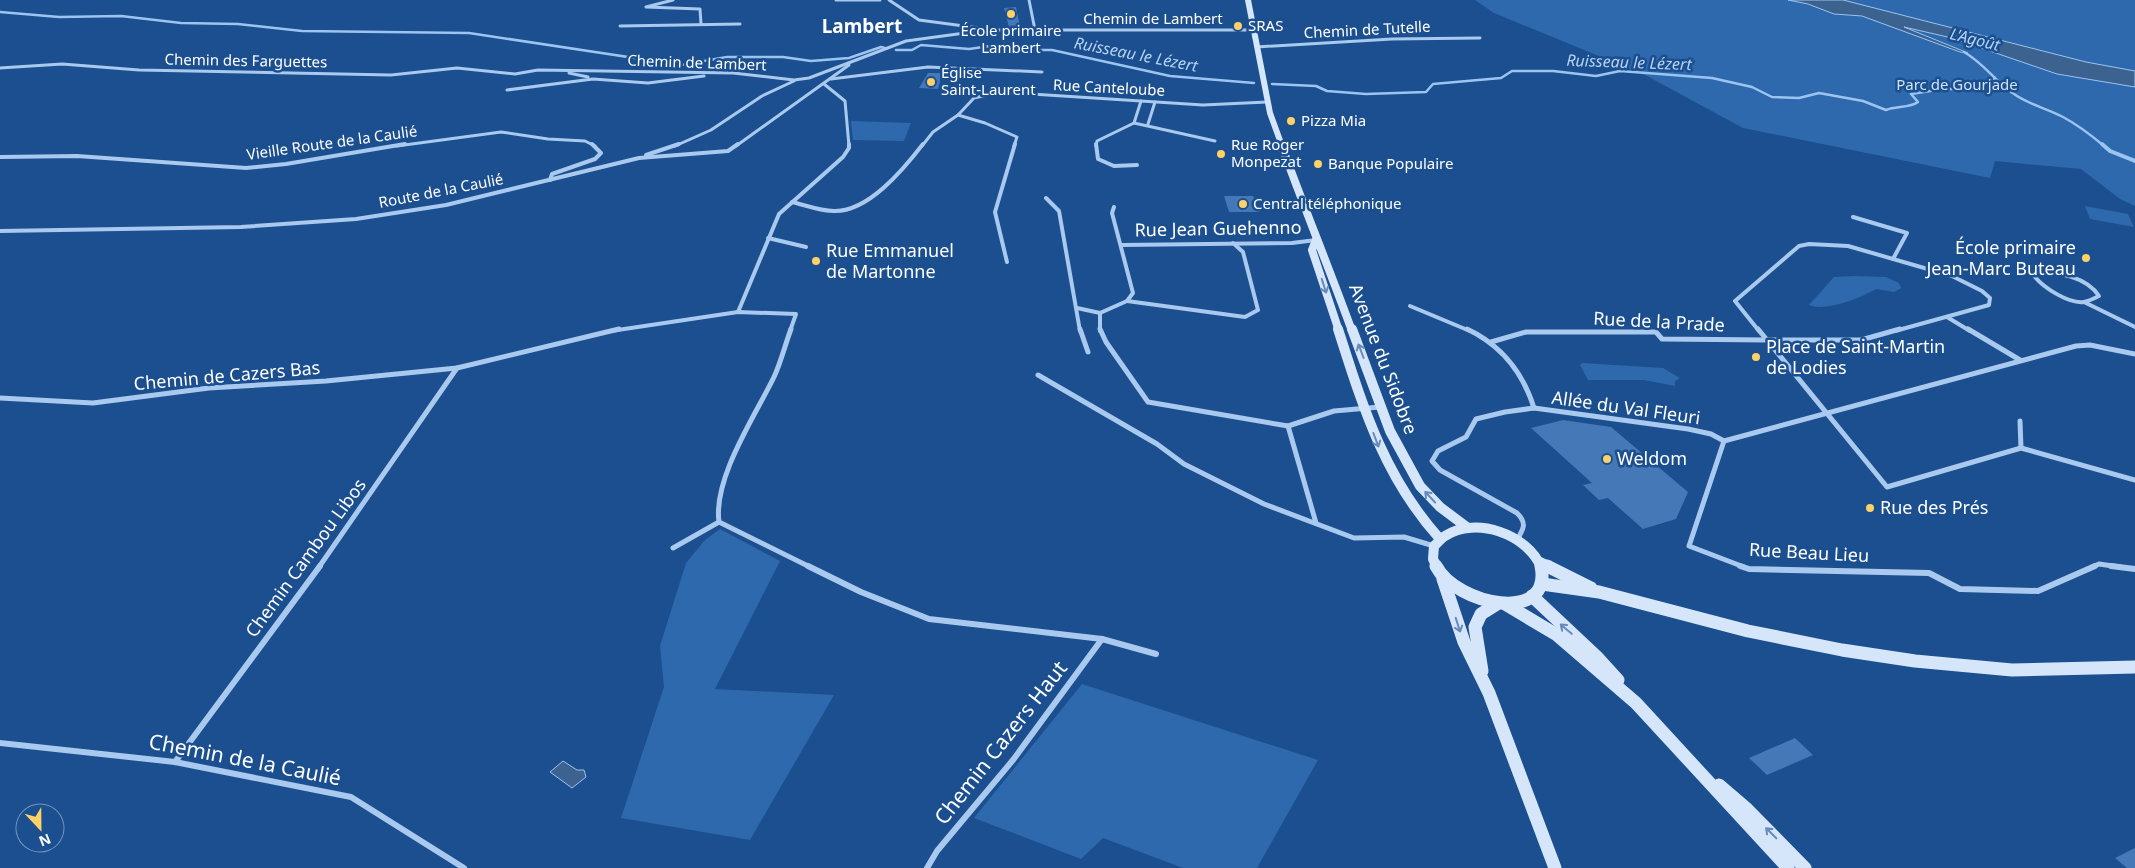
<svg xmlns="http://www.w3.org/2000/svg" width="2135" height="868" font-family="'Noto Sans',sans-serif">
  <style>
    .green { fill: #2e69ad }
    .water { fill: #3c6290; stroke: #9cc4f0 }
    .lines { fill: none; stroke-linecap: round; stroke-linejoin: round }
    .stream-far1 { stroke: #9cc4f0; stroke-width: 2.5 }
    .stream { stroke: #9cc4f0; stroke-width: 4 }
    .building { fill: #4478b7 }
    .street-far3 { stroke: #a9c9ee; stroke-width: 3 }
    .street-far2 { stroke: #a9c9ee; stroke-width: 4 }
    .street-far1 { stroke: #a9c9ee; stroke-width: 5 }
    .street { stroke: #a9c9ee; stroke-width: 6 }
    .secondary-far3 { stroke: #d6e6fa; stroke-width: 6 }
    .secondary-far2 { stroke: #d6e6fa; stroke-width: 8 }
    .secondary-far1 { stroke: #d6e6fa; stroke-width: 10 }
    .secondary { stroke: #d6e6fa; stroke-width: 13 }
    .oneway { stroke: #668bba }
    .poi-dot { fill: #ffd166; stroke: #1b4f8f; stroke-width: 2 }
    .labels { text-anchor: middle; stroke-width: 5; stroke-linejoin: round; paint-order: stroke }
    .far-street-label { font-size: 15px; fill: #fff; stroke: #1b4f8f }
    .far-poi-label { font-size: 15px; fill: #fff; stroke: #1b4f8f; text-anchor: start }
    .far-park-label { font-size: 15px; fill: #cfe3fa; stroke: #1b4f8f }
    .far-water-label { font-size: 16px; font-style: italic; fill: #b5d3f5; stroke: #1b4f8f }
    .street-label { font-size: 18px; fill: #fff; stroke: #1b4f8f }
    .poi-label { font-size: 18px; fill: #fff; stroke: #1b4f8f; text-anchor: start }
    .far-district-label { font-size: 19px; font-weight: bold; fill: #fff; stroke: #1b4f8f }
    .near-street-label { font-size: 21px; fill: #fff; stroke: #1b4f8f }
  </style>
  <rect width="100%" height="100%" fill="#1b4f8f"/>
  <g class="green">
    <polygon points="1475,0 2135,0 2135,206 2120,199 2081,169 1995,161 1990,178 1743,128 1647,76 1494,13"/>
    <polygon points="851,121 911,123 904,141 853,140"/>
    <polygon points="2085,206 2128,214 2134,227 2090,219"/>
    <path d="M1854,276L1886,277L1899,283L1901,288L1894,292L1876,289C1861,298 1825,312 1809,305L1834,277Z"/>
    <polygon points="1582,363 1663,368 1680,378 1675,381 1675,386 1644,380 1588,380 1580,365"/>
    <polygon points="720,529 780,561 715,689 834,695 750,840 621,818 664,687 660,646 686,563 705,540"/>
    <polygon points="1082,684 1318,760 1257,868 1183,868 1103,838 1081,859 974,818"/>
  </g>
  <g class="water">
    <polygon points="1788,0 1843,0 2086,62 2135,71 2135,87 2057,74 1952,38 1904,27 1968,53 1960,52 1862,16 1834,14 1808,4"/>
    <polygon points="563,761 577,770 584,770 586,777 572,788 550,772"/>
  </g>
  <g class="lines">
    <g class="stream-far1">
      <polyline points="0,12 59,17 121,16 181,23 238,24 302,31 469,33 681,65 727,57 783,57 811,61 849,58 881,47 885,48"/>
      <polyline points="896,50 912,50 921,45 969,49 1004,44 1024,50 1052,50 1170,76 1254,83"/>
      <path d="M1964,52C1984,63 1997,84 2017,96C2031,105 2048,109 2063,117C2078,125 2091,135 2104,146"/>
      <path d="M1272,84L1316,86L1327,91L1366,94L1426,92L1433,84L1501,78L1512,71H1553L1596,76L1620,71L1712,78L1752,87L1772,97L1799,98L1819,93L1863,101L1886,110C1896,106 1910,108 1918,102L1911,94L1943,89H1972L1995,79"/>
    </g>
    <polyline class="stream" points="2102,144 2110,151 2135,161"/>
  </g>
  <g class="building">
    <polygon points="1016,7 1020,27 1009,27 1004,8"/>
    <polygon points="928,73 942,73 938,89 919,88"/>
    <polygon points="1224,196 1253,196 1260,212 1229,212"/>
    <polygon points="1563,420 1611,427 1688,492 1676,519 1643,529 1608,498 1599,500 1583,485 1592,483 1531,428"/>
    <polygon points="1795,738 1813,755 1767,775 1749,758"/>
    <polygon points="2135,848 2135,868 2127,868 2115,858"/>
  </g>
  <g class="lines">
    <g class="street-far3">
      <polyline points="673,0 646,7 700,9 701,24"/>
      <polyline points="836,0 880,0"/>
      <polyline points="889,0 919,20 979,28"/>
      <polyline points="1029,0 1035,30"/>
      <polyline points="620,26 740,24"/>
      <polyline points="1256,47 1392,39 1480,38"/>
      <polyline points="0,68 62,64 139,70 391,75 457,68 515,74 538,70 733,73 794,80 809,78 906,41 987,30 1254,30"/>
      <polyline points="569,73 588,77"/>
      <polyline points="831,79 928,67 1042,72"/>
      <polyline points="824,84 845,101 849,146"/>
      <polyline points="507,90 593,79 648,83 704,76"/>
      <polyline points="1141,101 1134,123 1215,141"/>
      <polyline points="958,115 985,123 1017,137 1014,146"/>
      <polyline points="1148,124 1155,102"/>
      <polyline points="397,146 501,132 548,139 585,141 595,146"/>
      <polyline points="675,146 711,130 762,96 794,81"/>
      <polyline points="736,146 849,65"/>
      <polyline points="922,146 933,132 958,115 974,98 1001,92 1203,105 1267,102"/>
      <polyline points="1096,146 1097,141 1134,123"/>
    </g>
    <g class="street-far2">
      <polyline points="1096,144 1098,159 1114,166 1137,165"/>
      <polyline points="646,155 679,144"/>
      <polyline points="0,157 77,156 246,168 286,164 405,144"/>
      <polyline points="550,180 552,174 595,159 601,153 592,144"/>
      <polyline points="1046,198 1059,211 1080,331"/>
      <path d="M792,202C805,205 820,211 834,211C868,212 903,170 923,144"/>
      <polyline points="1853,217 1907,233 1893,259"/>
      <polyline points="0,231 241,227 356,219 446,205 639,158 728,151 738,144"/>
      <polyline points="768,238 806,247"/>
      <polyline points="1121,245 1292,243 1316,240"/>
      <polyline points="1007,262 995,212 1015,144"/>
      <path d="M2037,272C2058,272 2087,277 2099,296C2095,298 2089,301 2084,302C2069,304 2044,288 2035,277Z"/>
      <polyline points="1127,301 1245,317 1258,310 1243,252 1233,243"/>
      <polyline points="2084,302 2135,327"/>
      <polyline points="1410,306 1470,331"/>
      <polyline points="1077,308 1100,313"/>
      <polyline points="738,312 779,214 843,157 849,148 849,144"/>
      <polyline points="1947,317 1970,331"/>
      <polyline points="611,331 738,312 796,314 790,331"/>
      <polyline points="1100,331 1100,313 1127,301 1133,293 1112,213 1114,207"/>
      <polyline points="1759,331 1735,301 1799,246 1809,244 1848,246 1952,276 1982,291 1990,298 1989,305 1895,331"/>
    </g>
    <g class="street-far1">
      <path d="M791,329C785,345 781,362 774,377C755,416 713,478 719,522L810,567"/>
      <polyline points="1080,329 1088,352"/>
      <polyline points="1100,329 1106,342 1148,402 1288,426 1316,523"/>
      <path d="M1467,329C1501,345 1523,373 1534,408"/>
      <polyline points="1758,329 1767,340 1861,340 1900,329"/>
      <polyline points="1968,329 2020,360"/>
      <polyline points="1491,342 1526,332 1656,332 1662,339 1767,340 1887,487 2021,448 2135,480"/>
      <polyline points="1038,375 1157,444 1184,464 1264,504 1354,538 1404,537 1434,546"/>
      <polyline points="0,398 93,403 209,388 326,381 457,368 619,329"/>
      <polyline points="2020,421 2021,448"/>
      <polyline points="1288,426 1334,411 1380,407"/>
      <polyline points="1724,441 1689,546 1744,567"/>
      <path d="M1517,540C1524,528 1527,523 1517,513L1440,470L1432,461L1438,451L1466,437L1476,419L1505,412L1534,408L1688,429L1711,434L1724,441L2076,346L2090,345L2135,354"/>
      <polyline points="673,548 719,522"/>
      <polyline points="319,567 457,368"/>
      <polyline points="2092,567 2099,564 2120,567"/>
    </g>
    <g class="street">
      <polyline points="808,566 861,592 929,619 1102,639 1156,654"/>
      <polyline points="1740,566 1749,569 1929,573 1960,589 2038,591 2095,566"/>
      <polyline points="2111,566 2135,569"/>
      <polyline points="0,743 175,762 351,797 464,868"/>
      <polyline points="175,762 320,566"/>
      <polyline points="927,868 937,851 1013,760 1102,639"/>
    </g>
    <polyline class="secondary-far3" points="1248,0 1270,113 1282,146"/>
    <g class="secondary-far2">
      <path d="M1281,144C1304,207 1329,268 1352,331"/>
      <polyline points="1316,240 1312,250 1339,331"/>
    </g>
    <g class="secondary-far1">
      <path d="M1338,329C1363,407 1384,477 1440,539"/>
      <polyline points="1352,329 1390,431 1420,486 1440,507 1468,528"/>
      <polyline points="1540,562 1550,567"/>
      <path d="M1437,567L1433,559L1434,546C1438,543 1441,538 1445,536C1476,516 1527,534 1541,567"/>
    </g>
    <g class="secondary">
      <path d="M1436,566C1456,605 1553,625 1541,566"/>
      <polyline points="1547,566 1591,588"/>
      <polyline points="1443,579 1464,642 1489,693 1555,868"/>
      <polyline points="1542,584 1599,592 1748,631 1842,650 1915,661 2012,670 2135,667"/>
      <polyline points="1532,596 1598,658 1618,680"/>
      <polyline points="1505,604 1557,635 1636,703 1788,868"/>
      <polyline points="1482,671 1475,627 1481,614 1497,604"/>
      <polyline points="1719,785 1747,809 1805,868"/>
    </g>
  </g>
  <defs><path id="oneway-shaft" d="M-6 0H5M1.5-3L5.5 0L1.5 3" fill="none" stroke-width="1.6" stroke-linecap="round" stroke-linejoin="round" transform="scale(1.25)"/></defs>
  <g class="oneway">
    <use href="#oneway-shaft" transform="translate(1324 286) rotate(72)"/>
    <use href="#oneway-shaft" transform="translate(1361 351) rotate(-111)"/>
    <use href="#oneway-shaft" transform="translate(1376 440) rotate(69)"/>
    <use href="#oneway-shaft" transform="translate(1430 497) rotate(-133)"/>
    <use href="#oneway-shaft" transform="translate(1458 625) rotate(72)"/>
    <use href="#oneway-shaft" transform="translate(1566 629) rotate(-140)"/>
    <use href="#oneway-shaft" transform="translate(1771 833) rotate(-135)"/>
  </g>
  <g class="poi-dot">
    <circle cx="1011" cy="14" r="5"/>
    <circle cx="1238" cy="26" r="5"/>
    <circle cx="931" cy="82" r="5"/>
    <circle cx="1291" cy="121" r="5"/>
    <circle cx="1221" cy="154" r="5"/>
    <circle cx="1318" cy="164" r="5"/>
    <circle cx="1243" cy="204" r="5"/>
    <circle cx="2086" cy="258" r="5"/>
    <circle cx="816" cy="261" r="5"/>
    <circle cx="1756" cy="357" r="5"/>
    <circle cx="1607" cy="459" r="5"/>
    <circle cx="1870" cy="508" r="5"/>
  </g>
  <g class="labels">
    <g class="far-street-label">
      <text x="1153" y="24">Chemin de Lambert</text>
      <text transform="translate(1367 30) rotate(-3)" y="5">Chemin de Tutelle</text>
      <text transform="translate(246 61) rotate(1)" y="5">Chemin des Farguettes</text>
      <text transform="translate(697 63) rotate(2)" y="5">Chemin de Lambert</text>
      <text transform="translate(1109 88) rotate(3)" y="5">Rue Canteloube</text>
      <text transform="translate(332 143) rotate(-8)" y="5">Vieille Route de la Caulié</text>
      <text transform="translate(441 191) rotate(-11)" y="5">Route de la Caulié</text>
    </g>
    <g class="far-poi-label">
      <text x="1248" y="31">SRAS</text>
      <text x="1011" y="36" text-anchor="middle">École primaire<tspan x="1011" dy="17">Lambert</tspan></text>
      <text x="941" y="78">Église<tspan x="941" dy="17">Saint-Laurent</tspan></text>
      <text x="1301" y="126">Pizza Mia</text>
      <text x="1231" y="150">Rue Roger<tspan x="1231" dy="17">Monpezat</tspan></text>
      <text x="1328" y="169">Banque Populaire</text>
      <text x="1253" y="209">Central téléphonique</text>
    </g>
    <g class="far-park-label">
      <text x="1957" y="90">Parc de Gourjade</text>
    </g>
    <g class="far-water-label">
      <text transform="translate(1975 39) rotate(14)" y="6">L'Agoût</text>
      <text transform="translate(1136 54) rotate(11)" y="6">Ruisseau le Lézert</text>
      <text transform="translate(1629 62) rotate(2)" y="6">Ruisseau le Lézert</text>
    </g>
    <g class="street-label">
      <text transform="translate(1218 229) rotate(-1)" y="6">Rue Jean Guehenno</text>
      <text transform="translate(1659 322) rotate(3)" y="6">Rue de la Prade</text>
      <text transform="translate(1383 359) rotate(69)" y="6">Avenue du Sidobre</text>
      <text transform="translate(227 376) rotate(-5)" y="6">Chemin de Cazers Bas</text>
      <text transform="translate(1626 408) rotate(8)" y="6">Allée du Val Fleuri</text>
      <text transform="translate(1809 553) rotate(3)" y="6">Rue Beau Lieu</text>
      <text transform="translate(306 558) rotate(-54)" y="6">Chemin Cambou Libos</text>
    </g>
    <g class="poi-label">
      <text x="2076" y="254" text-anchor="end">École primaire<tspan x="2076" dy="21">Jean-Marc Buteau</tspan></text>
      <text x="826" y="257">Rue Emmanuel<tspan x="826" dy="21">de Martonne</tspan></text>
      <text x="1766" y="353">Place de Saint-Martin<tspan x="1766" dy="21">de Lodies</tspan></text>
      <text x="1617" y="465">Weldom</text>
      <text x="1880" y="514">Rue des Prés</text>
    </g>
    <g class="far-district-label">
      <text x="862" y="33">Lambert</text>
    </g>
    <g class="near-street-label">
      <text transform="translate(1001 743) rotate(-52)" y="7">Chemin Cazers Haut</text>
      <text transform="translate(245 760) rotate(11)" y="7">Chemin de la Caulié</text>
    </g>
  </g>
  <g transform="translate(40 828) rotate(158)"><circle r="24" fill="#1b4f8f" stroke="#7695bc"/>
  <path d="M0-4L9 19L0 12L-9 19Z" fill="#ffd166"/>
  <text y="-8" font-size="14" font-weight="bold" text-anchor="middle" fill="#ffffff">N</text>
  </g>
</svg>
